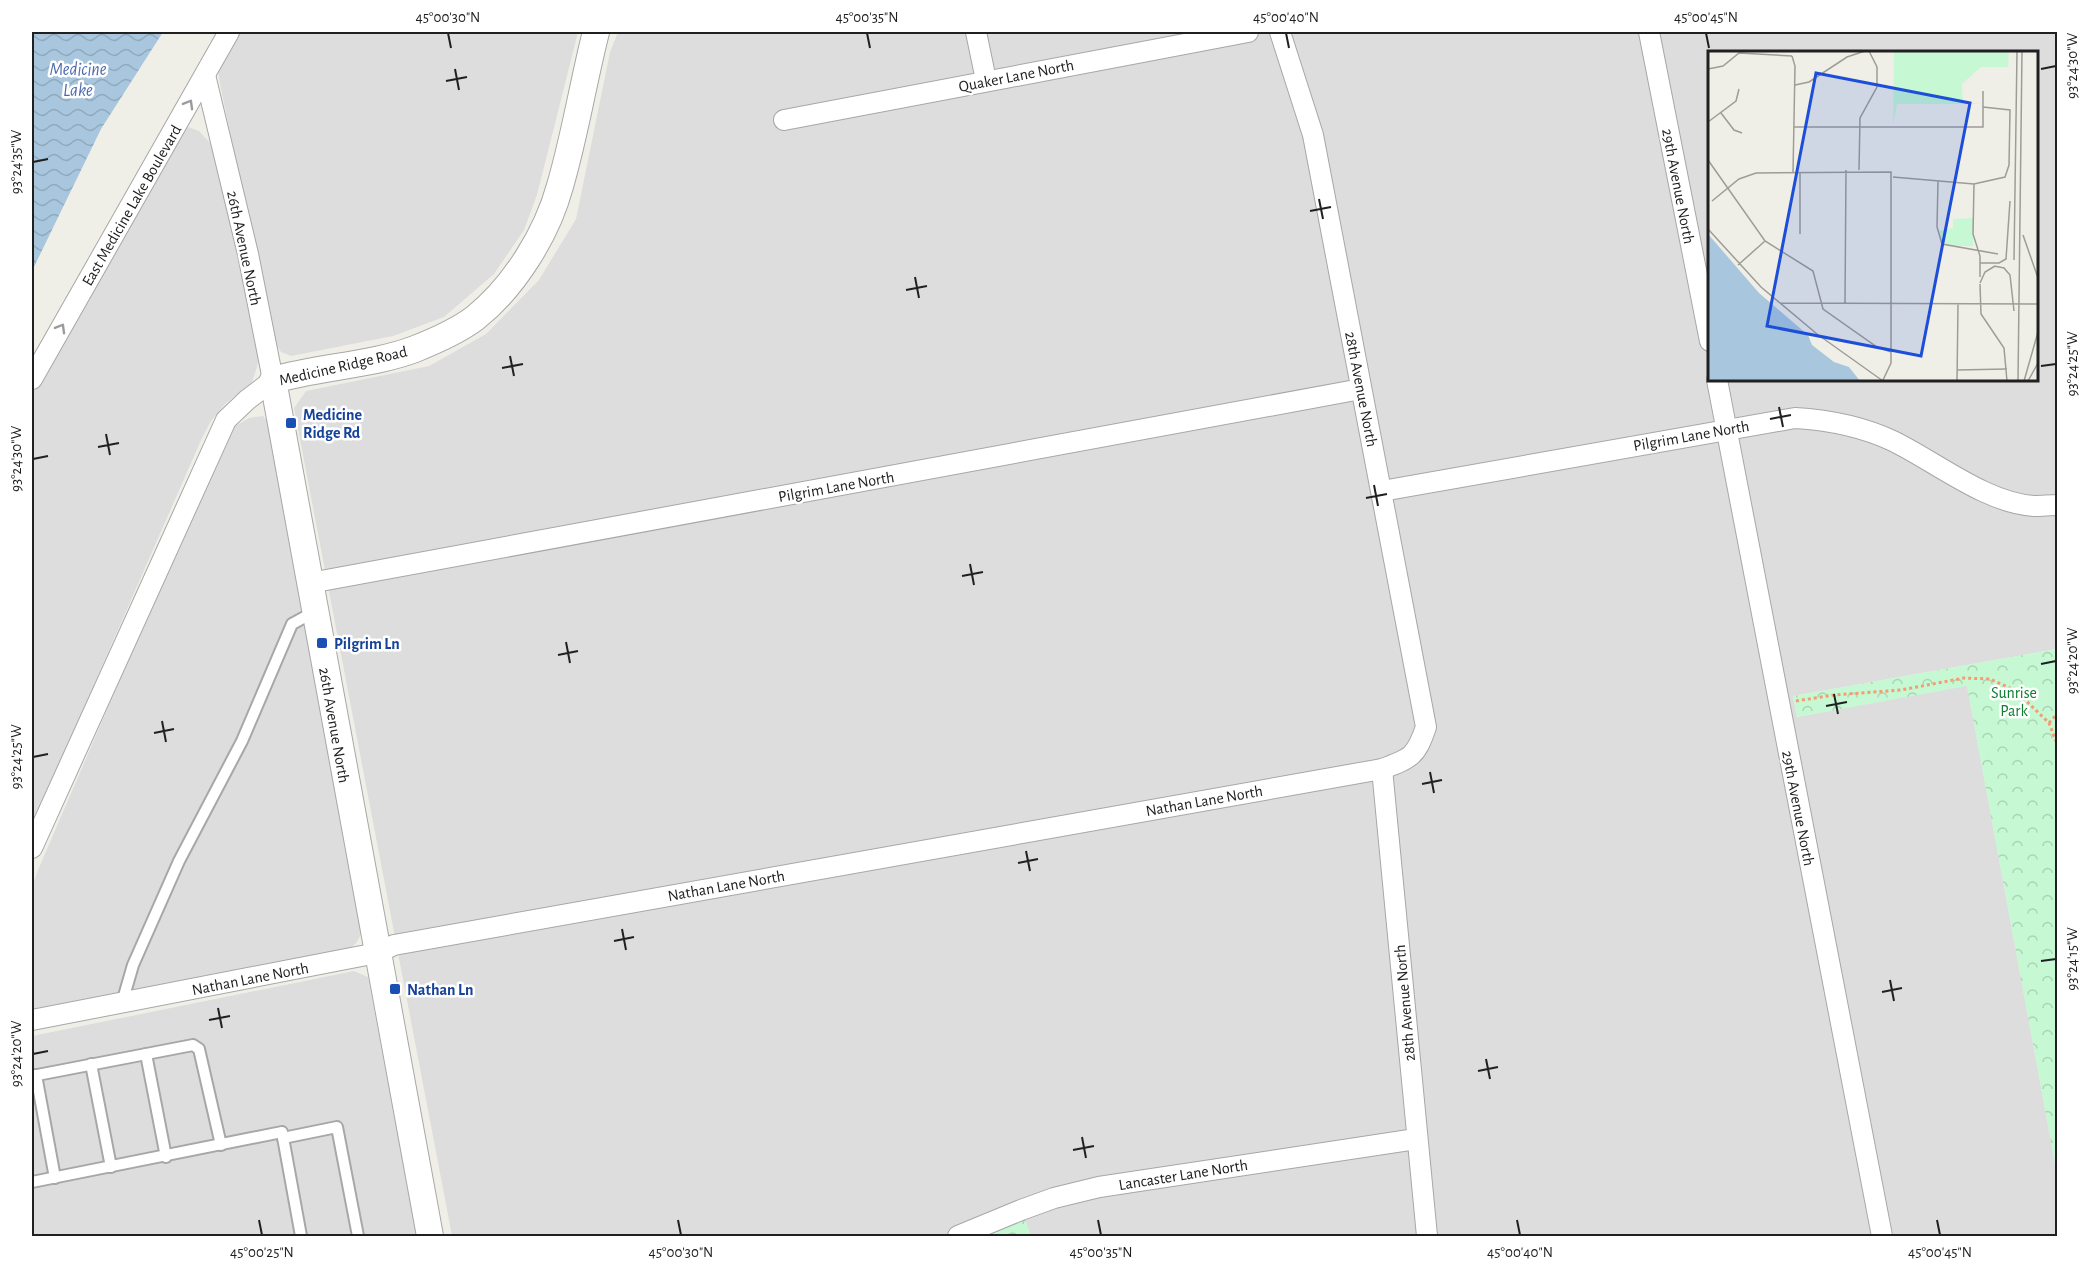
<svg xmlns="http://www.w3.org/2000/svg" width="2089" height="1268" font-family="'Alegreya Sans',sans-serif">
  <style>
    .residential { fill: #dedddd; fill-rule: evenodd }
    .park { fill: url(#park-crowns) }
    .water { fill: url(#water-waves) }
    .lines { fill: none; stroke-linecap: round; stroke-linejoin: round }
    .service-casing { stroke: #a7a7a7; stroke-width: 14 }
    .minor-casing { stroke: #a7a7a7; stroke-width: 22 }
    .tertiary-casing { stroke: #a7a7a7; stroke-width: 28 }
    .path { stroke: #f69b72; stroke-width: 3; stroke-dasharray: 3 3; stroke-linecap: butt }
    .service { stroke: #fff; stroke-width: 10 }
    .minor { stroke: #fff; stroke-width: 20 }
    .tertiary { stroke: #fff; stroke-width: 26 }
    .oneway { stroke: #9b9b9b }
    .ticks { fill: none; stroke: #202020; stroke-width: 2 }
    .transit-dot { fill: #1a4fb4; stroke: #fff; stroke-width: 2 }
    .labels { text-anchor: middle; stroke-width: 5; stroke-linejoin: round; paint-order: stroke }
    .street-label { font-size: 16px; fill: #202020; stroke: #fff }
    .transit-label { font-size: 16px; font-weight: bold; fill: #164399; stroke: #fff; text-anchor: start }
    .park-label { font-size: 16px; fill: #0e7e2f; stroke: #fff }
    .water-label { font-size: 18px; font-style: italic; fill: #4e6aae; stroke: #fff }
    .inset-road { fill: none; stroke: #9d9c97; stroke-width: 1.5 }
    .view { fill: #1d4ed8; fill-opacity: 0.15; stroke: #1d4ed8; stroke-width: 3 }
    .inset-edge { fill: none; stroke: #202020; stroke-width: 3 }
    .neatline { fill: none; stroke: #202020; stroke-width: 2 }
    .ticks-label { font-size: 15px; text-anchor: middle; fill: #202020 }
  </style>
  <defs>
    <pattern id="park-crowns" width="20" height="18" patternUnits="userSpaceOnUse" patternTransform="scale(1.5)"><rect width="20" height="18" fill="#c6f8d4"/><path d="M2 6a3 3 0 1 1 6 0M12 15a3 3 0 1 1 6 0" fill="none" stroke="#aad4b6"/></pattern>
    <pattern id="water-waves" width="16" height="10" patternUnits="userSpaceOnUse" patternTransform="scale(1.5)"><rect width="16" height="10" fill="#a8c6dd"/><path d="M0 5q4-4 8 0t8 0" fill="none" stroke="#90aabd"/></pattern>
  </defs>
  <rect width="100%" height="100%" fill="#f0efe7"/>
  <g class="residential">
    <polygon points="238,32 578,32 537,195 524,230 494,274 444,317 393,336 291,356 281,352 273,339 220,84 218,71"/>
    <path d="M618,32H2057V649L1793,696L1797,717L1967,685L2057,1174V1236H452L294,408L306,391L429,366L486,334L539,280L576,219L610,52ZM1710,52H2036V380H1710Z"/>
    <polygon points="188,127 199,131 213,146 259,355 257,367 252,382 225,404 211,421 202,438 32,826 32,390 177,132"/>
    <polygon points="263,416 271,426 361,934 357,942 350,949 32,1009 32,887 38,870 223,440 234,427 249,418"/>
    <polygon points="354,971 368,977 417,1236 32,1236 32,1036"/>
  </g>
  <g class="park">
    <polygon points="2057,649 2058,649 2057,1174 1967,686 1797,717 1793,696"/>
    <polygon points="1024,1216 1031,1236 978,1236"/>
  </g>
  <polygon class="water" points="32,32 163,32 101,129 32,271"/>
  <g class="lines">
    <defs>
      <g id="service">
        <polyline points="122,1003 133,965 179,861 242,741 292,624 314,612"/>
        <polyline points="146,1054 166,1157"/>
        <polyline points="91,1064 111,1167"/>
        <polyline points="36,1075 55,1178"/>
        <polyline points="32,1076 193,1045 199,1049 221,1145"/>
        <polyline points="283,1138 337,1127 358,1236"/>
        <polyline points="32,1182 282,1132 301,1236"/>
      </g>
      <g id="minor">
        <polyline points="976,32 986,80"/>
        <polyline points="1649,32 1710,341"/>
        <polyline points="784,120 1248,32"/>
        <polyline points="32,379 229,32"/>
        <polyline points="1717,380 1882,1236"/>
        <path d="M1382,491L1795,418C1829,420 1861,426 1893,441C1936,462 1986,503 2034,506C2042,506 2050,505 2058,505"/>
        <polyline points="310,583 1361,389"/>
        <polyline points="1382,769 1427,1236"/>
        <polyline points="32,848 226,420 247,400 273,380 248,254 205,75"/>
        <path d="M32,1020L377,953L394,945L1382,769C1412,758 1416,756 1426,727L1313,135L1280,32"/>
        <polyline points="958,1236 1021,1210 1054,1198 1099,1187 1416,1139"/>
      </g>
      <path id="tertiary" d="M430,1236L273,380C318,367 373,365 415,349C435,341 458,331 475,318C514,287 547,234 560,186C575,135 583,83 596,32"/>
    </defs>
    <use href="#service" class="service-casing"/>
    <use href="#minor" class="minor-casing"/>
    <use href="#tertiary" class="tertiary-casing"/>
    <g class="path">
      <polyline points="1796,701 1834,695 1901,690 1964,678 1990,679 2016,691 2049,723 2058,746"/>
      <polyline points="2049,723 2058,713"/>
    </g>
    <use href="#service" class="service"/>
    <use href="#minor" class="minor"/>
    <use href="#tertiary" class="tertiary"/>
  </g>
  <defs><path id="oneway-chevron" d="M-2-3.5L2.5 0L-2 3.5" fill="none" stroke-width="1.6" stroke-linecap="round" stroke-linejoin="round" transform="scale(1.5)"/></defs>
  <g class="oneway">
    <use href="#oneway-chevron" transform="translate(189 104) rotate(-60)"/>
    <use href="#oneway-chevron" transform="translate(61 328) rotate(-60)"/>
  </g>
  <path class="ticks" d="M448,33L451,48M867,33L870,48M1286,33L1289,48M1706,33L1709,48M455,69L459,90M2041,69L2056,66M446,81L467,77M33,162L48,159M1319,199L1323,219M1310,211L1331,207M915,277L919,298M906,290L927,286M510,356L514,376M2041,366L2056,364M502,368L523,364M1779,407L1783,427M1770,419L1791,415M106,434L110,455M98,447L119,443M33,459L48,456M1374,485L1378,506M1366,498L1387,494M970,564L974,585M962,576L983,572M566,642L570,663M558,655L578,651M2041,664L2056,661M1834,694L1838,714M1826,706L1847,702M162,721L166,742M154,733L174,729M33,757L48,754M1430,772L1434,793M1422,784L1442,780M1026,851L1030,871M1018,863L1038,859M622,929L626,950M614,941L634,937M2041,961L2056,959M1890,980L1894,1001M1882,992L1902,988M218,1008L222,1028M209,1020L230,1016M33,1054L48,1051M1486,1059L1490,1079M1478,1071L1498,1067M1082,1137L1086,1158M1073,1150L1094,1146M259,1220L262,1235M678,1220L681,1235M1098,1220L1101,1235M1517,1220L1520,1235M1937,1220L1940,1235"/>
  <g class="transit-dot">
    <rect x="285" y="417" width="12" height="12" rx="3"/>
    <rect x="316" y="637" width="12" height="12" rx="3"/>
    <rect x="389" y="983" width="12" height="12" rx="3"/>
  </g>
  <g class="labels">
    <g class="street-label">
      <text transform="translate(1016 75) rotate(-11)" y="6">Quaker Lane North</text>
      <text transform="translate(1679 186) rotate(79)" y="6">29th Avenue North</text>
      <text transform="translate(131 205) rotate(-60)" y="6">East Medicine Lake Boulevard</text>
      <text transform="translate(245 248) rotate(78)" y="6">26th Avenue North</text>
      <text transform="translate(343 365) rotate(-13)" y="6">Medicine Ridge Road</text>
      <text transform="translate(1362 389) rotate(79)" y="6">28th Avenue North</text>
      <text transform="translate(1691 435) rotate(-10)" y="6">Pilgrim Lane North</text>
      <text transform="translate(836 486) rotate(-10)" y="6">Pilgrim Lane North</text>
      <text transform="translate(335 725) rotate(80)" y="6">26th Avenue North</text>
      <text transform="translate(1204 800) rotate(-10)" y="6">Nathan Lane North</text>
      <text transform="translate(1799 808) rotate(79)" y="6">29th Avenue North</text>
      <text transform="translate(726 885) rotate(-10)" y="6">Nathan Lane North</text>
      <text transform="translate(250 978) rotate(-11)" y="6">Nathan Lane North</text>
      <text transform="translate(1404 1003) rotate(-95)" y="6">28th Avenue North</text>
      <text transform="translate(1183 1174) rotate(-9)" y="6">Lancaster Lane North</text>
    </g>
    <g class="transit-label">
      <text x="303" y="420">Medicine<tspan x="303" dy="18">Ridge Rd</tspan></text>
      <text x="334" y="649">Pilgrim Ln</text>
      <text x="407" y="995">Nathan Ln</text>
    </g>
    <g class="park-label">
      <text x="2014" y="698">Sunrise<tspan x="2014" dy="18">Park</tspan></text>
    </g>
    <g class="water-label">
      <text x="78" y="75">Medicine<tspan x="78" dy="21">Lake</tspan></text>
    </g>
  </g>
  <g transform="translate(1708 51)">
    <rect width="330" height="330" fill="#f0efe7"/>
    <path d="M186,0H301L300,16H273L254,33L255,51L274,53H189L185,74ZM266,167L265,195H240L234,190L230,180L245,177V168Z" fill="#c6f8d4"/>
    <path d="M0,183L51,242L100,284L104,294L126,311L141,316L152,330H0Z" fill="#a8c6dd"/>
    <path class="inset-road" d="M84,5L87,15L85,122M0,18L15,15L31,2L84,5M87,34L101,31L139,6L157,0M13,62L26,79L34,82M0,71L28,50L31,38M86,76H275V40M0,109L57,190L105,220L115,258L169,296L183,301M151,119L152,67L169,36V16L161,0M185,126L266,133L297,126L301,114L302,59L275,56M230,130L229,176L234,193L290,203M266,133L265,183L272,205V226M4,150L31,128L48,122L183,121V312L175,329M0,178L53,236L109,283L175,330M92,183V121M315,184L330,227M306,209L309,0M272,212H291L298,208L302,150M30,214L57,190M286,215L296,217L302,224L306,260M272,232L277,221L287,215M272,233L273,263L296,297L299,330M72,252L330,253M137,252L138,119M249,319L299,318M249,330L250,253M310,330L314,0M316,330L330,281M320,330L330,312"/>
    <path class="view" d="M108,22L262,52L213,305L59,275Z"/>
    <rect width="330" height="330" class="inset-edge"/>
  </g>
  <rect width="2089" height="1268" fill="none" stroke="#ffffff" stroke-width="66"/>
  <rect x="33" y="33" width="2023" height="1202" class="neatline"/>
  <g class="ticks-label">
    <text x="448" y="22">45°00'30"N</text>
    <text x="867" y="22">45°00'35"N</text>
    <text x="1286" y="22">45°00'40"N</text>
    <text x="1706" y="22">45°00'45"N</text>
    <text transform="translate(2072 66) rotate(-90)" y="5">93°24'30"W</text>
    <text transform="translate(16 162) rotate(-90)" y="5">93°24'35"W</text>
    <text transform="translate(2072 364) rotate(-90)" y="5">93°24'25"W</text>
    <text transform="translate(16 459) rotate(-90)" y="5">93°24'30"W</text>
    <text transform="translate(2072 661) rotate(-90)" y="5">93°24'20"W</text>
    <text transform="translate(16 757) rotate(-90)" y="5">93°24'25"W</text>
    <text transform="translate(2072 959) rotate(-90)" y="5">93°24'15"W</text>
    <text transform="translate(16 1054) rotate(-90)" y="5">93°24'20"W</text>
    <text x="262" y="1257">45°00'25"N</text>
    <text x="681" y="1257">45°00'30"N</text>
    <text x="1101" y="1257">45°00'35"N</text>
    <text x="1520" y="1257">45°00'40"N</text>
    <text x="1940" y="1257">45°00'45"N</text>
  </g>
</svg>
